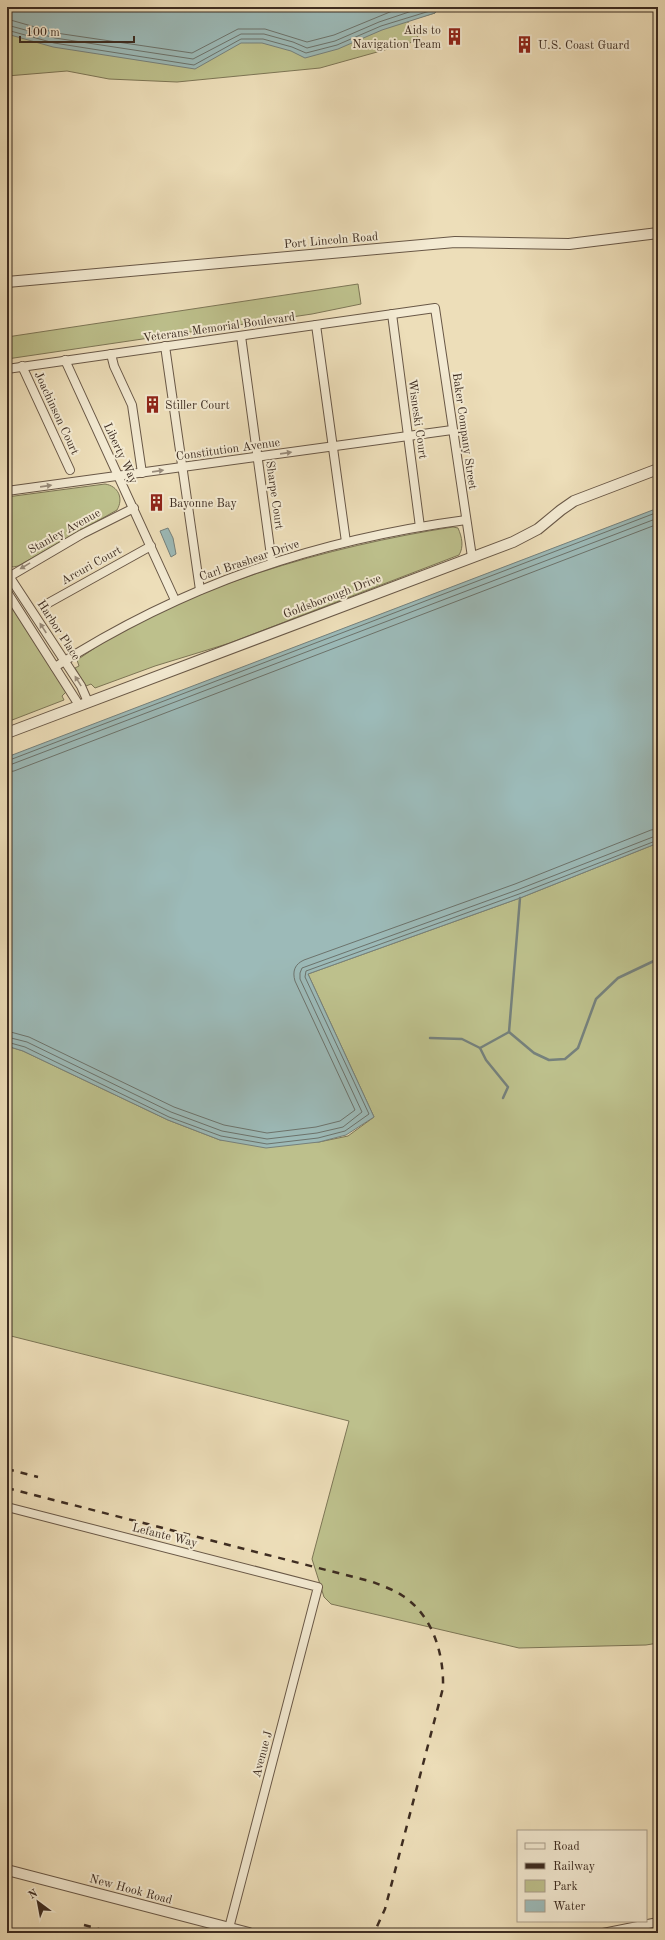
<svg xmlns="http://www.w3.org/2000/svg" width="665" height="1940" font-family="'Old Standard TT',serif">
  <style>
    .green { fill: #bdc08c; stroke: #7d7656 }
    .water { fill: #9cbab8; stroke: #76817c }
    .lines { fill: none; stroke-linecap: round; stroke-linejoin: round }
    .shore { stroke: #6c736c; stroke-width: 1 }
    .stream { stroke: #76817c; stroke-width: 2.5 }
    .minor-casing { stroke: #695847; stroke-width: 10 }
    .tertiary-casing { stroke: #695847; stroke-width: 12 }
    .minor { stroke: #f3ead2; stroke-width: 8 }
    .tertiary { stroke: #f3ead2; stroke-width: 10 }
    .rail { stroke: #3d2c21; stroke-width: 2.5; stroke-dasharray: 7 7; stroke-linecap: butt }
    .oneway { fill: #988b7a }
    .labels { text-anchor: middle; stroke-width: 4; stroke-linejoin: round; paint-order: stroke }
    .poi-label { font-size: 12px; fill: #3d2c21; stroke: #f3ead2; text-anchor: start }
    .street-label { font-size: 12px; fill: #3d2c21; stroke: #f3ead2 }
  </style>
  <rect width="100%" height="100%" fill="#eddeb9"/>
  <filter id="stains"><feTurbulence type="fractalNoise" baseFrequency=".005" numOctaves="4"/><feColorMatrix values="0 0 0 0 .2 0 0 0 0 .09 0 0 0 0 .02 0 0 0 .5 -.17"/></filter>
  <radialGradient id="worn" r=".72"><stop offset=".6" stop-color="#630" stop-opacity="0"/><stop offset="1" stop-color="#630" stop-opacity=".3"/></radialGradient>
  <g class="green">
    <polygon points="7,7 435,13 407,21 420,40 320,68 177,82 109,79 67,71 7,76"/>
    <polygon points="358,284 361,304 312,314 7,359 7,337"/>
    <path d="M105,484C118,486 124,498 117,510L18,566L13,567L7,564V497Z"/>
    <path d="M453,527L458,528C462,537 464,547 459,555L230,643L155,666L95,688L91,684L86,686L75,668L79,666L77,660C179,587 331,546 453,527Z"/>
    <polygon points="7,600 66,692 62,696 64,700 7,722"/>
    <polygon points="658,843 658,1643 646,1645 519,1648 331,1604 324,1597 312,1559 349,1421 7,1335 7,1046 23,1051 168,1120 220,1140 319,1142 348,1136 374,1117 308,974 520,898"/>
  </g>
  <g class="water">
    <polygon points="7,7 440,7 435,13 382,30 338,49 305,58 291,51 262,43 241,43 195,69 53,47 7,34"/>
    <polygon points="658,508 658,843 520,898 308,974 374,1117 346,1135 319,1142 266,1148 220,1140 168,1120 23,1051 7,1046 7,757"/>
    <polygon points="168,528 173,538 176,554 171,557 160,531"/>
  </g>
  <g class="lines">
    <g class="shore">
      <polyline points="7,19 56,33 192,53 238,29 265,29 307,42 334,35 402,7"/>
      <polyline points="7,25 55,38 193,59 241,34 264,34 293,42 307,48 335,41 379,22 424,7"/>
      <polyline points="7,30 54,43 194,65 241,39 263,39 292,47 306,53 337,45 381,26 433,10 435,7"/>
      <polyline points="7,761 658,512"/>
      <polyline points="7,766 658,518"/>
      <polyline points="7,772 14,771 658,524"/>
      <path d="M7,1031L29,1037L174,1107L224,1125L267,1133L316,1127L340,1121L355,1110L295,981C292,971 295,964 304,960L515,884L651,830L658,829"/>
      <polyline points="7,1037 27,1042 171,1112 222,1131 267,1139 317,1133 343,1127 362,1112 300,979 300,973 302,968 517,890 658,835"/>
      <polyline points="7,1042 25,1047 169,1117 221,1136 267,1144 318,1138 345,1131 369,1114 305,977 306,971 519,894 658,840"/>
    </g>
    <g class="stream">
      <polyline points="520,898 509,1032 534,1053 549,1060 565,1059 578,1048 596,999 618,978 658,959"/>
      <polyline points="430,1038 462,1039 480,1048 509,1032"/>
      <polyline points="480,1048 486,1060 508,1087 503,1098"/>
    </g>
    <defs>
      <g id="minor">
        <polyline points="392,314 420,527"/>
        <polyline points="316,325 346,542"/>
        <polyline points="241,336 272,563"/>
        <polyline points="165,346 200,590"/>
        <polyline points="111,354 114,366 132,405 142,473"/>
        <polyline points="65,360 175,600"/>
        <polyline points="22,366 70,470"/>
        <polyline points="7,369 435,308 472,557"/>
        <polyline points="7,491 452,430"/>
        <polyline points="7,573 81,686 88,702"/>
        <polyline points="7,578 82,534 134,508"/>
        <polyline points="7,592 79,705"/>
        <polyline points="43,606 151,546"/>
        <path d="M55,667C183,585 315,540 466,520"/>
        <polyline points="7,1507 318,1587 229,1928"/>
        <polyline points="603,1933 658,1922"/>
      </g>
      <g id="tertiary">
        <polyline points="7,282 455,242 569,244 658,233"/>
        <polyline points="7,733 513,542 538,529 561,510 574,501 658,469"/>
        <polyline points="7,1870 249,1933"/>
      </g>
    </defs>
    <use href="#minor" class="minor-casing"/>
    <use href="#tertiary" class="tertiary-casing"/>
    <use href="#minor" class="minor"/>
    <use href="#tertiary" class="tertiary"/>
    <g class="rail">
      <polyline points="7,1469 38,1477"/>
      <path d="M7,1488L373,1582C383,1586 394,1590 403,1596C433,1616 444,1654 443,1688L385,1909L374,1933"/>
      <polyline points="84,1925 114,1933"/>
    </g>
  </g>
  <defs><path id="oneway-solid" d="M-6-.8H1V-3.2L6.5 0L1 3.2V.8H-6Z"/></defs>
  <g class="oneway">
    <use href="#oneway-solid" transform="translate(286 453) rotate(-8)"/>
    <use href="#oneway-solid" transform="translate(158 471) rotate(-8)"/>
    <use href="#oneway-solid" transform="translate(46 486) rotate(-8)"/>
    <use href="#oneway-solid" transform="translate(25 566) rotate(149)"/>
    <use href="#oneway-solid" transform="translate(43 628) rotate(-123)"/>
    <use href="#oneway-solid" transform="translate(78 681) rotate(-122)"/>
  </g>
  <defs>
    <symbol id="building-bare" viewBox="-9 -9 18 18"><path d="M-4-6H4V6H1V3H-1V6H-4ZM-2.5-4.3h1.7v1.8h-1.7ZM.8-4.3h1.7v1.8H.8ZM-2.5-1h1.7V.8h-1.7ZM.8-1h1.7V.8H.8Z" fill="#8f2418" stroke="#f3ead2" stroke-width="2.5" paint-order="stroke"/></symbol>
  </defs>
  <g fill-rule="evenodd">
    <use href="#building-bare" x="442" y="24" width="25" height="25"/>
    <use href="#building-bare" x="512" y="32" width="25" height="25"/>
    <use href="#building-bare" x="140" y="392" width="25" height="25"/>
    <use href="#building-bare" x="144" y="490" width="25" height="25"/>
  </g>
  <g class="labels">
    <g class="poi-label">
      <text x="441" y="34" text-anchor="end">Aids to<tspan x="441" dy="14">Navigation Team</tspan></text>
      <text x="538" y="49">U.S. Coast Guard</text>
      <text x="165" y="409">Stiller Court</text>
      <text x="169" y="507">Bayonne Bay</text>
    </g>
    <g class="street-label">
      <text transform="translate(331 240) rotate(-5)" y="4">Port Lincoln Road</text>
      <text transform="translate(219 327) rotate(-8)" y="4">Veterans Memorial Boulevard</text>
      <text transform="translate(57 413) rotate(65)" y="4">Joachinson Court</text>
      <text transform="translate(418 419) rotate(82)" y="4">Wisneski Court</text>
      <text transform="translate(465 431) rotate(82)" y="4">Baker Company Street</text>
      <text transform="translate(228 449) rotate(-8)" y="4">Constitution Avenue</text>
      <text transform="translate(121 453) rotate(65)" y="4">Liberty Way</text>
      <text transform="translate(275 495) rotate(82)" y="4">Sharpe Court</text>
      <text transform="translate(64 531) rotate(-29)" y="4">Stanley Avenue</text>
      <text transform="translate(249 560) rotate(-19)" y="4">Carl Brashear Drive</text>
      <text transform="translate(91 565) rotate(-29)" y="4">Arcuri Court</text>
      <text transform="translate(332 596) rotate(-21)" y="4">Goldsborough Drive</text>
      <text transform="translate(59 630) rotate(57)" y="4">Harbor Place</text>
      <text transform="translate(165 1535) rotate(14)" y="4">Lefante Way</text>
      <text transform="translate(262 1754) rotate(-75)" y="4">Avenue J</text>
      <text transform="translate(131 1889) rotate(15)" y="4">New Hook Road</text>
    </g>
  </g>
  <rect width="665" height="1940" fill="none" stroke="#eddeb9" stroke-width="24"/>
  <rect x="8" y="8" width="649" height="1924" fill="none" stroke="#3d2c21" stroke-width="2"/>
  <rect x="12" y="12" width="641" height="1916" fill="none" stroke="#3d2c21"/>
  <rect x="517" y="1830" width="130" height="92" fill="#f3ead2" stroke="#aa9e8b"/>
  <rect x="525" y="1843" width="20" height="6" fill="#f3ead2" stroke="#aa9e8b"/>
  <text x="553" y="1850" font-size="12" fill="#3d2c21">Road</text>
  <rect x="525" y="1863" width="20" height="6" fill="#3d2c21" stroke="#aa9e8b"/>
  <text x="553" y="1870" font-size="12" fill="#3d2c21">Railway</text>
  <rect x="525" y="1880" width="20" height="12" fill="#bdc08c" stroke="#aa9e8b"/>
  <text x="553" y="1890" font-size="12" fill="#3d2c21">Park</text>
  <rect x="525" y="1900" width="20" height="12" fill="#9cbab8" stroke="#aa9e8b"/>
  <text x="553" y="1910" font-size="12" fill="#3d2c21">Water</text>
  <g transform="translate(38 1902) rotate(328)" stroke="#f3ead2" stroke-width="3" paint-order="stroke">
  <path d="M0-3L7 15L0 10L-7 15Z" fill="#3d2c21"/>
  <text y="-6" font-size="11" font-weight="bold" text-anchor="middle" fill="#3d2c21">N</text>
  </g>
  <path d="M20 36v6h114v-6" fill="none" stroke="#3d2c21" stroke-width="2"/>
  <text x="26" y="36" font-size="12" fill="#3d2c21" stroke="#f3ead2" stroke-width="3" paint-order="stroke">100 m</text>
  <rect width="100%" height="100%" filter="url(#stains)"/>
  <rect width="100%" height="100%" fill="url(#worn)"/>
</svg>
